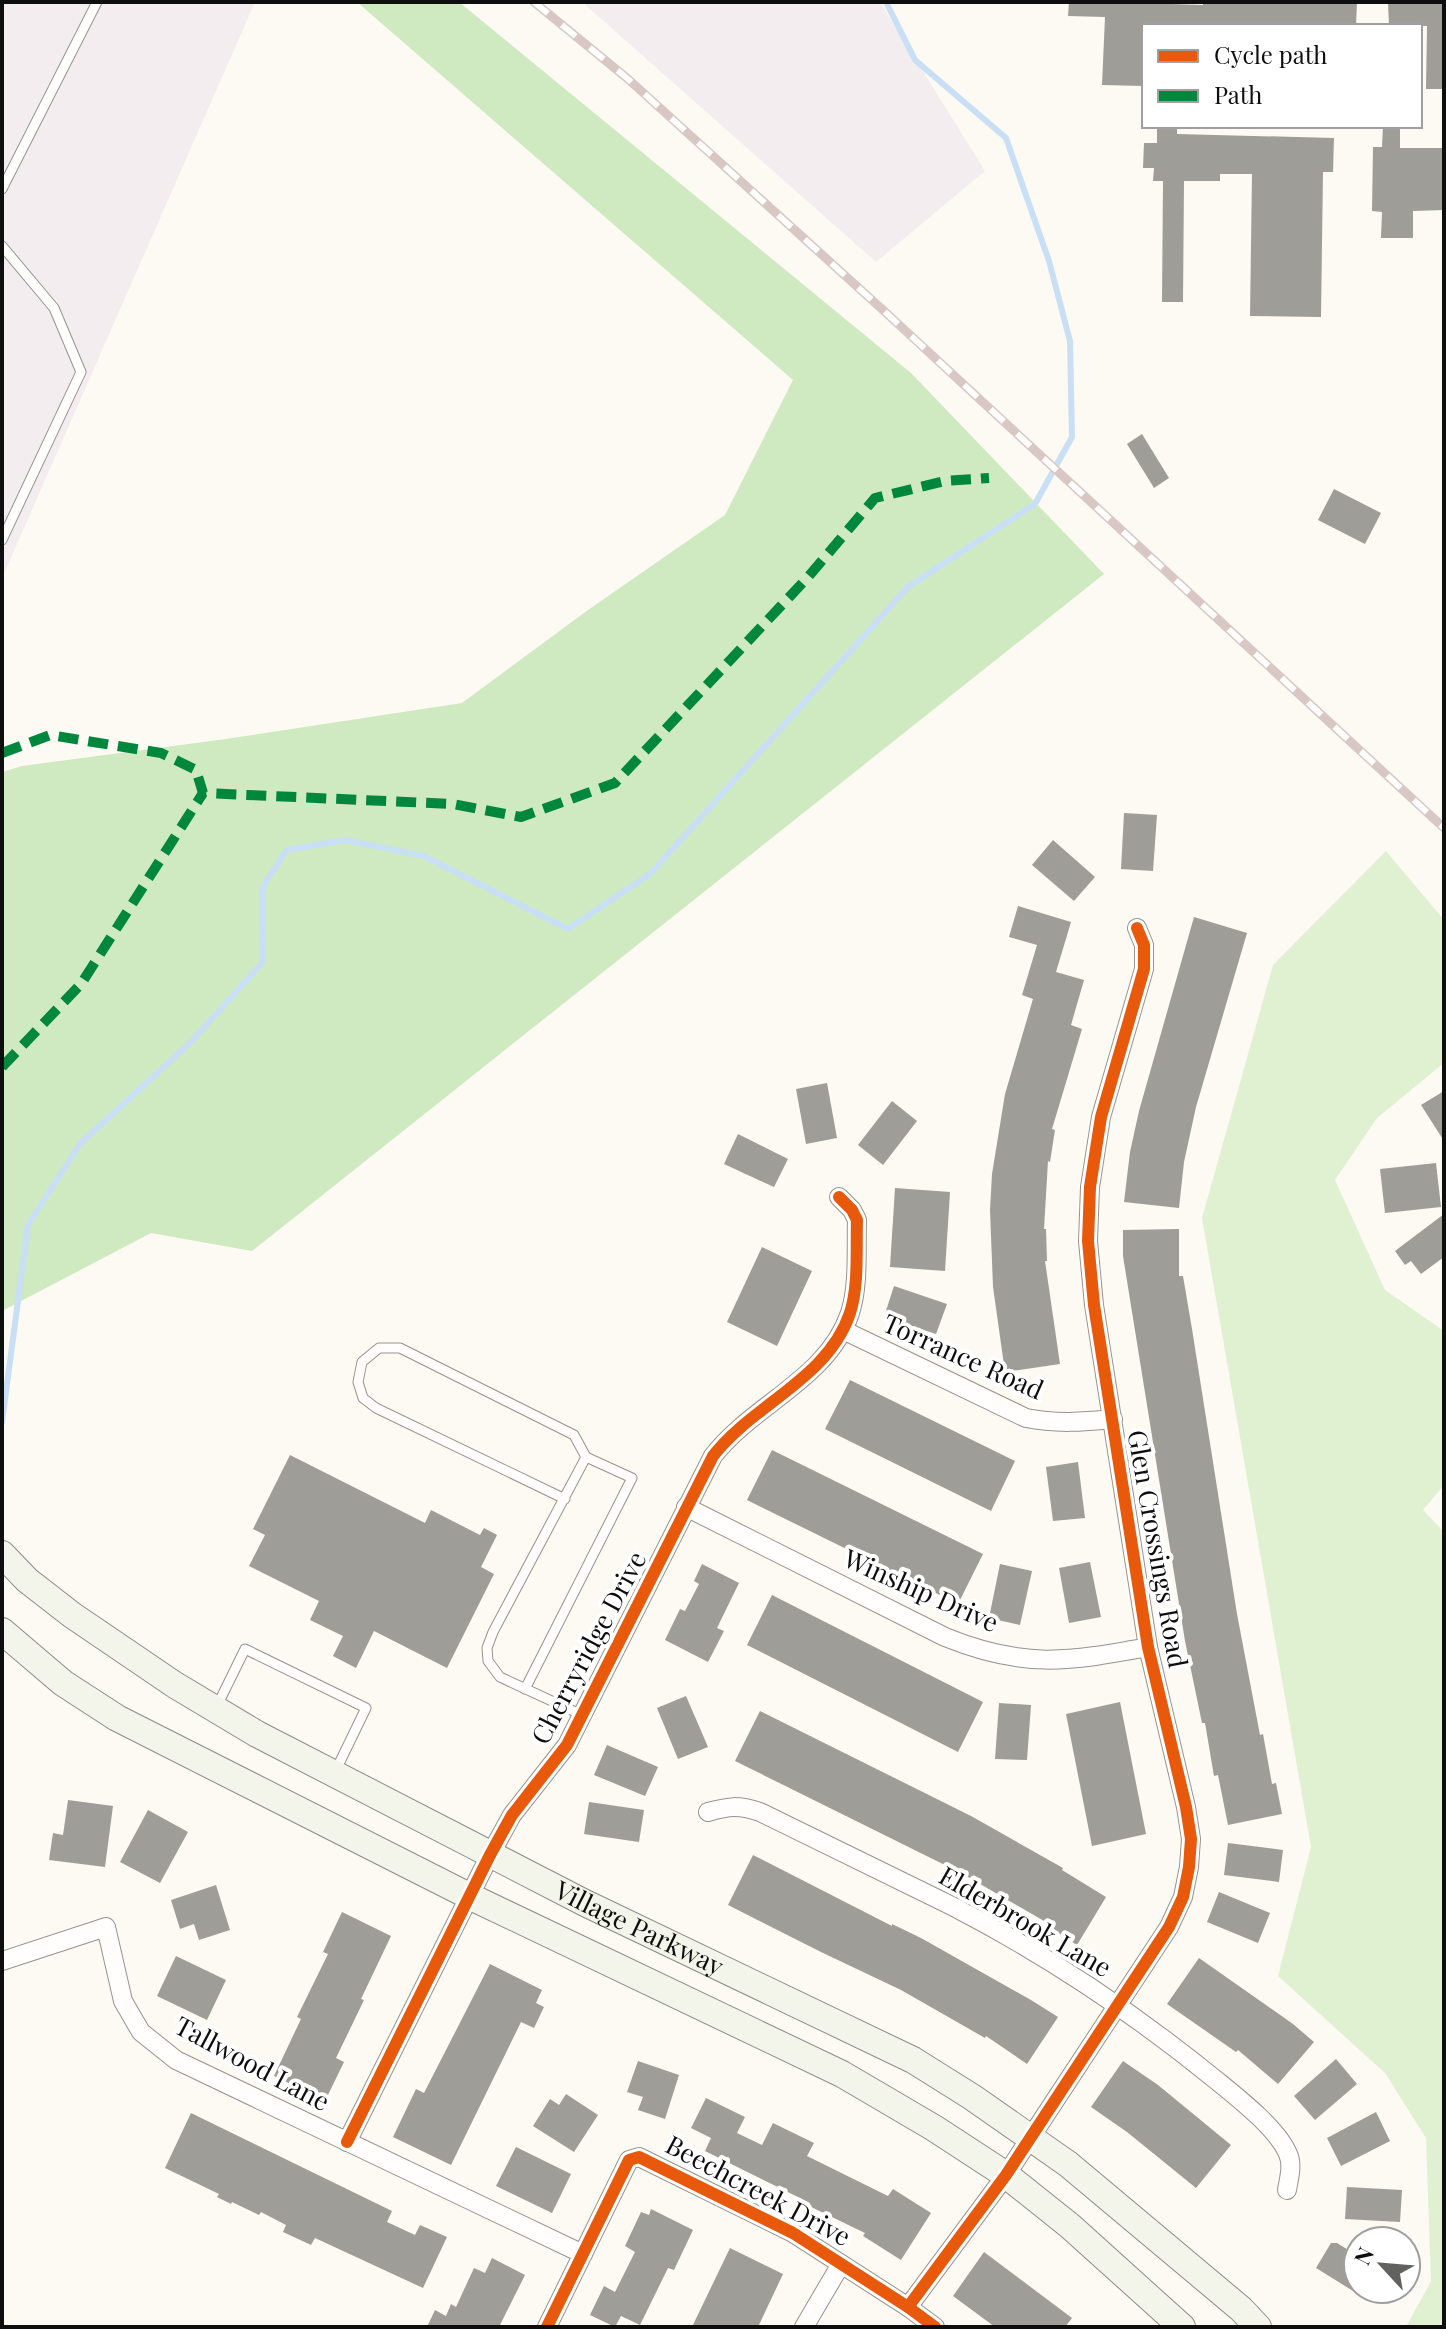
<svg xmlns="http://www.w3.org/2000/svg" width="1446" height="2329" font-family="'Playfair Display',serif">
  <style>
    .industrial { fill: #f4edef }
    .green { fill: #e0f1d2 }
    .forest { fill: #cfe9c0 }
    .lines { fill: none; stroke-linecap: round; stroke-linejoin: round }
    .stream { stroke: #c9dff6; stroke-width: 6 }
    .building { fill: #9f9d98 }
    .service-casing { stroke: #959491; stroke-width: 11 }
    .minor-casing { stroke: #959491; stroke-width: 20 }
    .secondary-casing { stroke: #8c8b87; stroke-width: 28 }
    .service { stroke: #fffefd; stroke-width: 9 }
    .minor { stroke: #fffefd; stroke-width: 18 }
    .secondary { stroke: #f4f5ea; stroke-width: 26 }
    .rail-casing { stroke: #d8c7c3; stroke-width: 9 }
    .rail { stroke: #fff; stroke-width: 6; stroke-dasharray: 18; stroke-linecap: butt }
    .quiet { stroke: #00873e; stroke-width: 10; stroke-dasharray: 20 10; stroke-linecap: butt }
    .cycleway-casing { stroke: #fff; stroke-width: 17 }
    .cycleway { stroke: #e8590c; stroke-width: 12 }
    .labels { text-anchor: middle; stroke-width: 8; stroke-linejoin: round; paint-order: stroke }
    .street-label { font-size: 26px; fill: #0e0e0e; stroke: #fff }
  </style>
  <rect width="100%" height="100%" fill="#fcfaf2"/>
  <g class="industrial">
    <polygon points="2,2 255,2 2,578"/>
    <polygon points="582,2 880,2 985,171 876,262"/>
  </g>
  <polygon class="green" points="1386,851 1444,920 1444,1063 1377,1118 1335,1180 1385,1290 1444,1331 1444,1485 1423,1510 1444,1532 1444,2327 1406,2327 1431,2281 1426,2138 1385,2073 1278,1976 1311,1847 1202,1218 1273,965"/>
  <polygon class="forest" points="357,2 459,2 911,373 1104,574 252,1251 151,1233 2,1311 2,772 22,766 226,739 462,703 588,610 725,515 793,380"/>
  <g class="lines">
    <polyline class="stream" points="2,1422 28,1225 80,1144 191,1042 263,962 262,888 287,850 345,840 424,856 568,929 650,874 908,587 1035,504 1072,437 1070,341 1049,261 1006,138 915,60 886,2"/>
  </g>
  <g class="building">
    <polygon points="1069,2 1172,2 1172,4 1203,5 1203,2 1357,2 1356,26 1144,26 1144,86 1102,85 1105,17 1068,16"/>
    <polygon points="1388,2 1444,2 1444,89 1426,89 1427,26 1389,26"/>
    <polygon points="1157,126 1177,126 1177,134 1334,138 1333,172 1323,172 1321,317 1250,316 1252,174 1220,174 1220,181 1184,181 1183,302 1162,302 1163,181 1153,181 1154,168 1143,168 1144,143 1157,143"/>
    <polygon points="1383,126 1400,126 1400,148 1444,148 1444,210 1413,211 1413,238 1381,238 1382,212 1372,211 1373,147 1382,147"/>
    <polygon points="1142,434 1169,478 1154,488 1127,444"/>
    <polygon points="1334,489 1381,513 1365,544 1318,520"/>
    <polygon points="1124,813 1157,815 1153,871 1121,869"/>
    <polygon points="1053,840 1095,877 1074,901 1032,865"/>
    <polygon points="1018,906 1071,922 1056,972 1084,980 1071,1025 1082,1029 1052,1129 1055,1130 1050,1162 1048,1161 1044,1229 1046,1229 1047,1261 1045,1261 1060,1364 1005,1372 993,1287 990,1210 992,1174 1005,1094 1033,999 1022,995 1037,945 1009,937"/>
    <polygon points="1194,917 1247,933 1196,1107 1184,1162 1179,1208 1124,1202 1130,1152 1139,1111"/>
    <polygon points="827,1083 837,1138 806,1144 796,1089"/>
    <polygon points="1444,1091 1444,1141 1421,1105"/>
    <polygon points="892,1101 917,1121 883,1165 858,1145"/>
    <polygon points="738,1134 788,1159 774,1187 724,1164"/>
    <polygon points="1436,1163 1441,1207 1385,1213 1380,1169"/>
    <polygon points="895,1188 950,1192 945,1271 890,1267"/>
    <polygon points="1444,1214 1444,1257 1421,1274 1411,1261 1405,1265 1395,1251"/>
    <polygon points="1179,1229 1179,1276 1183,1276 1192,1329 1237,1614 1260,1735 1263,1734 1272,1784 1276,1783 1282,1814 1228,1825 1218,1775 1214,1776 1205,1723 1202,1723 1185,1641 1123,1256 1123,1230"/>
    <polygon points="762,1247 812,1271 777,1346 727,1322"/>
    <polygon points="894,1286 947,1304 936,1334 884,1317"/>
    <polygon points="850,1380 1015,1461 991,1511 825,1429"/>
    <polygon points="772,1450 983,1554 958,1604 747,1500"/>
    <polygon points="290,1455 425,1523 431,1510 480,1535 484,1528 497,1535 481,1567 494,1574 447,1668 374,1631 356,1668 333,1656 343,1636 310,1620 319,1601 249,1566 265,1535 253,1529"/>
    <polygon points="1078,1462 1085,1518 1053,1521 1046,1467"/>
    <polygon points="1090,1562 1101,1617 1069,1623 1059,1568"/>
    <polygon points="702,1564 739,1583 717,1628 724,1631 708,1662 665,1640 680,1609 685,1611 699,1584 694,1581"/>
    <polygon points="1000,1564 1032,1571 1020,1625 989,1618"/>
    <polygon points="772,1595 983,1702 958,1752 747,1645"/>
    <polygon points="686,1696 708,1747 678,1759 657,1708"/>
    <polygon points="1120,1702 1146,1834 1092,1846 1066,1714"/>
    <polygon points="999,1703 1031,1705 1027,1760 995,1759"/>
    <polygon points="760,1711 971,1816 1063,1868 1062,1870 1106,1897 1077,1945 1050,1928 1051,1925 963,1874 735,1761"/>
    <polygon points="607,1745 658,1767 645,1796 594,1775"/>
    <polygon points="68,1800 113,1806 105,1867 49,1860 53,1833 63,1835"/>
    <polygon points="589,1802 644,1810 639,1842 584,1834"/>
    <polygon points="148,1810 188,1832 160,1883 120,1862"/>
    <polygon points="1228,1843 1283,1850 1279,1882 1224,1875"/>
    <polygon points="753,1855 892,1926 892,1924 921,1938 1031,2000 1058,2017 1027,2064 986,2036 985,2038 901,1990 821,1952 728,1905"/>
    <polygon points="216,1885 230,1930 199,1940 194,1924 180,1929 171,1900"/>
    <polygon points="1219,1892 1270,1913 1258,1943 1207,1922"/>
    <polygon points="342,1912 391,1936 361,1999 364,2000 336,2058 344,2062 325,2101 274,2076 301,2019 297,2017 328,1954 323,1952"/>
    <polygon points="176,1956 226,1980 207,2020 157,1996"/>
    <polygon points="1199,1958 1293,2024 1314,2042 1278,2084 1238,2050 1236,2052 1167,2004"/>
    <polygon points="490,1964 542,1990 536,2003 544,2007 534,2028 521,2022 451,2165 393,2137 416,2089 424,2093"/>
    <polygon points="1336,2059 1357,2084 1315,2120 1294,2096"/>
    <polygon points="638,2061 679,2075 665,2119 638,2110 643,2097 627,2092"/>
    <polygon points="1123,2061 1158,2085 1231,2145 1196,2188 1127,2132 1091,2107"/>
    <polygon points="566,2094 598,2115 574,2152 533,2126 550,2099 559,2105"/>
    <polygon points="706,2098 745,2117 737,2133 762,2145 773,2123 814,2143 807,2156 888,2196 893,2189 931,2213 901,2260 863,2236 865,2233 809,2206 810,2203 705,2151 711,2138 691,2128"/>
    <polygon points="1376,2112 1390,2141 1341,2166 1327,2138"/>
    <polygon points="191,2113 392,2211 387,2222 415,2235 420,2225 447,2237 423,2288 315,2238 311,2245 283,2232 286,2225 261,2212 259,2215 232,2202 231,2204 217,2197 219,2194 165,2168"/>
    <polygon points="516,2147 571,2174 552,2213 496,2186"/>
    <polygon points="1347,2187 1402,2190 1400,2222 1345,2219"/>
    <polygon points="651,2209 693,2230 674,2270 668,2268 640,2325 621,2316 615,2327 590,2315 604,2286 615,2292 635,2252 625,2246 641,2212 649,2215"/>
    <polygon points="1331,2243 1337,2243 1358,2256 1358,2294 1316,2268"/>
    <polygon points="730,2248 783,2274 758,2327 692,2327"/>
    <polygon points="984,2252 1072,2318 1065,2327 995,2327 953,2296"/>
    <polygon points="492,2258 525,2275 499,2327 427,2327 435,2310 446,2316 451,2304 456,2307 474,2268 485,2273"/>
  </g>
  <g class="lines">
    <defs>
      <g id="service">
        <polyline points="2,189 97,2"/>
        <polyline points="2,246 54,308 81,372 2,540"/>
        <polyline points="565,1499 376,1408 363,1398 358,1382 362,1362 379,1348 400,1348 574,1435 586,1457 493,1632 487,1648 488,1661 500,1677 582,1715"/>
        <polyline points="525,1689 632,1478 586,1457"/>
        <polyline points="217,1706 245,1649 366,1708 335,1772"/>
      </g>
      <g id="minor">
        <path d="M843,1330L1026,1418C1056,1424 1083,1422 1113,1419"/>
        <path d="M686,1507L945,1637C1024,1669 1067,1662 1148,1647"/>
        <path d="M708,1812C730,1806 738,1805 760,1812C824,1843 888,1874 952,1906C1045,1954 1135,2014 1216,2080C1237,2097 1278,2129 1288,2154C1293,2165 1289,2178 1287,2190"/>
        <polyline points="2,1961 106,1927 123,2001 141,2032 176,2060 583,2254"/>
        <path d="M347,2142L490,1855L512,1815L567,1745L713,1456C753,1404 828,1379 850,1313C859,1285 856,1250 857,1220L852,1210L839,1197"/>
        <polyline points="908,2307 1006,2175 1169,1927 1183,1897 1189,1867 1191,1839 1186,1807 1148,1647 1094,1305 1088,1241 1090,1187 1101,1117 1144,969 1144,945 1137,928"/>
        <polyline points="547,2327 629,2160 639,2157 793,2233 908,2307 935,2327"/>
        <polyline points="804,2327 841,2264"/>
      </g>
      <g id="secondary">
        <path id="s1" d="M2,1554L27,1580L72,1615L175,1685L257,1734L585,1903L913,2060L972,2097L1068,2164L1241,2309L1258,2327"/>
        <polyline points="2,1631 63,1683 117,1718 469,1896 842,2074 934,2128 1006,2175 1070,2226 1182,2327"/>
      </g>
    </defs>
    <use href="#service" class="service-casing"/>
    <use href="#minor" class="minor-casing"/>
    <use href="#secondary" class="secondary-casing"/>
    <use href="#service" class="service"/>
    <use href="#minor" class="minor"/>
    <use href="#secondary" class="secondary"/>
    <defs>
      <polyline id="rail" points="534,2 628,79 883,310 1444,828"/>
    </defs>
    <use href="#rail" class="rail-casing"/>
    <use href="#rail" class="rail"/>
    <g class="quiet">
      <polyline points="2,753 50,735 161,753 196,770 203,793 453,804 521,817 615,783 809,576 875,498 945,481 989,478"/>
      <polyline points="2,1067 81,984 203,793"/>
    </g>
    <defs>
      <g id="cycleway">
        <path d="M347,2142L490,1855L512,1815L567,1745L713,1456C753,1404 828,1379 850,1313C859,1285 856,1250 857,1220L852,1210L839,1197"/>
        <polyline points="908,2307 1006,2175 1169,1927 1183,1897 1189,1867 1191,1839 1186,1807 1148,1647 1094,1305 1088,1241 1090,1187 1101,1117 1144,969 1144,945 1137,928"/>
        <polyline points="547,2327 629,2160 639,2157 793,2233 908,2307 935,2327"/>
      </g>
    </defs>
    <use href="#cycleway" class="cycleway-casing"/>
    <use href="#cycleway" class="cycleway"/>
  </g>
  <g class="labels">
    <g class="street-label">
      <text transform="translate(963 1357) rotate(24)" y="9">Torrance Road</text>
      <text transform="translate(1157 1549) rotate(80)" y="9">Glen Crossings Road</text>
      <text transform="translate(921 1591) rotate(24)" y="9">Winship Drive</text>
      <text transform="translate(589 1648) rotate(-62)" y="9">Cherryridge Drive</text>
      <text transform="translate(1025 1922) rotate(30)" y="9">Elderbrook Lane</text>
      <text dy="9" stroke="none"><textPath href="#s1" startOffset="742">Village Parkway</textPath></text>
      <text transform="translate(252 2064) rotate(28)" y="9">Tallwood Lane</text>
      <text transform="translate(758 2191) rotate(28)" y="9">Beechcreek Drive</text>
    </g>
  </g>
  <rect width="1446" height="2329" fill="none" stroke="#0e0e0e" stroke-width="8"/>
  <rect x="1142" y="24" width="280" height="104" fill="#ffffff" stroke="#9f9f9f" stroke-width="2"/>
  <rect x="1158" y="50" width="40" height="12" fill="#e8590c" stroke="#9f9f9f" stroke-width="2"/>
  <text x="1214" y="64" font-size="24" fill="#0e0e0e">Cycle path</text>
  <rect x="1158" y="90" width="40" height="12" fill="#00873e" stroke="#9f9f9f" stroke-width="2"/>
  <text x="1214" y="104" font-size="24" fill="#0e0e0e">Path</text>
  <g transform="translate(1382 2265) rotate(296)"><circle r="38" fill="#ffffff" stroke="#9f9f9f" stroke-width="2"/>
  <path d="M0-6L14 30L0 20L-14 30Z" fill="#61615e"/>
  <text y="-12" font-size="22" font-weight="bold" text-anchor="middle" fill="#0e0e0e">N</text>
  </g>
</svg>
